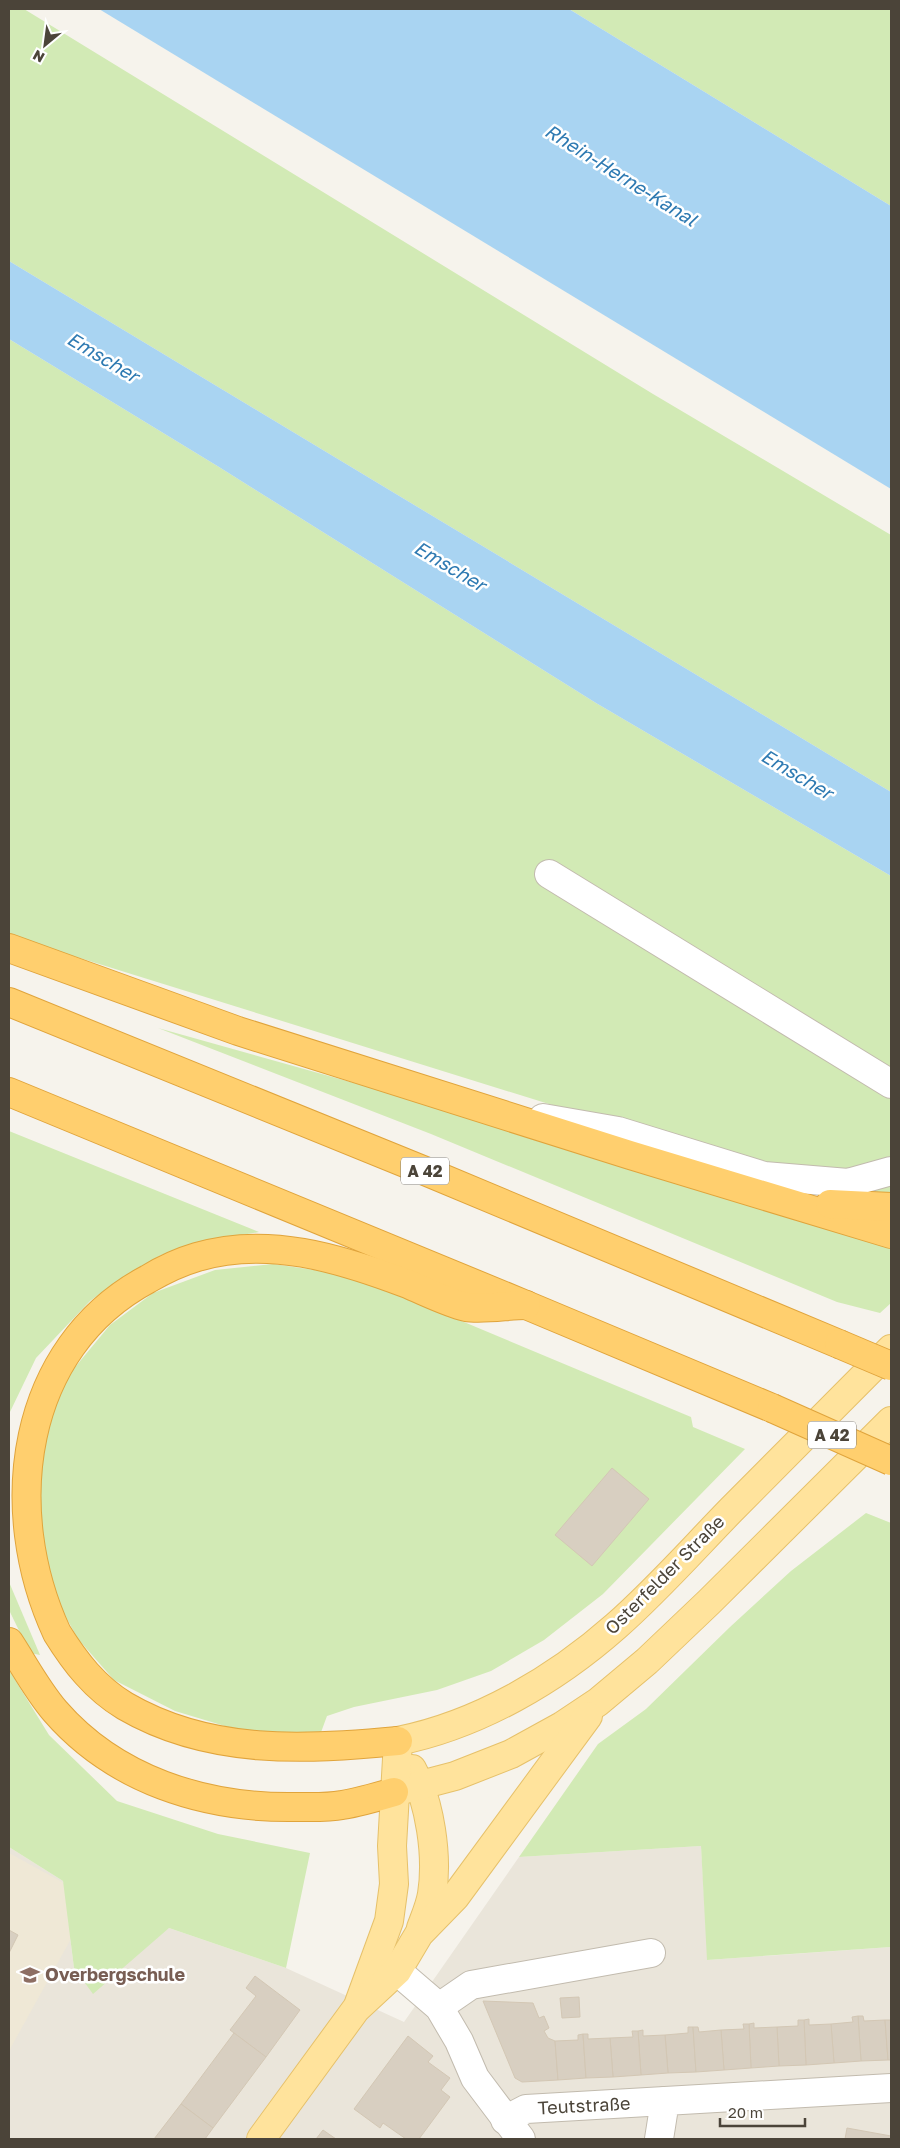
<svg xmlns="http://www.w3.org/2000/svg" width="900" height="2148" font-family="'Golos Text',sans-serif">
  <style>
    .residential { fill: #eae5da }
    .education { fill: #efe8d6 }
    .green { fill: #d2eab5 }
    .water { fill: #a9d4f2 }
    .building { fill: #d8cfc1; stroke: #d3c7b4 }
    .lines { fill: none; stroke-linecap: round; stroke-linejoin: round }
    .minor-casing { stroke: #c2bbae; stroke-width: 30 }
    .major-casing { stroke: #e6c16a; stroke-width: 30 }
    .highway-casing { stroke: #e0a43c; stroke-width: 30 }
    .minor { stroke: #fff; stroke-width: 28 }
    .major { stroke: #ffe39c; stroke-width: 28 }
    .highway { stroke: #ffcf6e; stroke-width: 28 }
    .highway-bridge-casing { stroke: #e0a43c; stroke-width: 30; stroke-linecap: butt }
    .highway-bridge { stroke: #ffcf6e; stroke-width: 28 }
    .labels { text-anchor: middle; stroke-width: 5; stroke-linejoin: round; paint-order: stroke }
    .shield { fill: #fff; stroke: #817c74; stroke-width: 1 }
    .shield-label { font-size: 16px; font-weight: bold; fill: #4b4439 }
    .street-label { font-size: 18px; fill: #4b4439; stroke: #fff }
    .education-label { font-size: 18px; font-weight: bold; fill: #785e54; stroke: #fff; text-anchor: start }
    .water-label { font-size: 19px; font-style: italic; fill: #2e7ab2; stroke: #fff }
  </style>
  <rect width="100%" height="100%" fill="#f6f3ec"/>
  <polygon class="residential" points="701,1846 708,1960 891,1947 891,2139 9,2139 9,1847 63,1881 74,1968 169,1928 286,1968 404,2022 519,1857"/>
  <polygon class="education" points="9,1853 93,1899 9,2051"/>
  <g class="green">
    <polygon points="9,9 24,9 653,394 891,535 891,792 9,261"/>
    <polygon points="569,9 891,9 891,206"/>
    <polygon points="9,339 219,467 596,703 891,876 891,1194 882,1198 745,1165 9,936"/>
    <polygon points="158,1028 447,1109 891,1245 891,1303 880,1313 837,1302 431,1134"/>
    <polygon points="9,1131 259,1232 219,1239 161,1255 120,1279 90,1301 36,1358 9,1414"/>
    <polygon points="273,1264 328,1272 397,1294 691,1417 693,1427 745,1449 603,1594 544,1640 491,1671 437,1690 354,1707 327,1716 320,1735 285,1735 238,1730 175,1711 114,1680 78,1639 52,1592 34,1481 50,1410 71,1372 110,1325 153,1293 215,1270"/>
    <polygon points="866,1513 891,1523 891,1947 707,1960 701,1846 519,1857 598,1744 646,1709 730,1627 791,1571"/>
    <polygon points="9,1582 40,1655 30,1653 9,1610"/>
    <polygon points="9,1670 49,1735 117,1801 218,1834 310,1853 286,1968 169,1928 93,1994 74,1968 63,1881 9,1847"/>
  </g>
  <g class="water">
    <polygon points="99,9 569,9 891,206 891,489"/>
    <polygon points="9,261 891,792 891,876 596,703 219,467 9,339"/>
  </g>
  <g class="building">
    <polygon points="612,1468 649,1499 592,1566 555,1535"/>
    <polygon points="9,1930 18,1935 9,1953"/>
    <polygon points="255,1976 300,2010 266,2057 230,2030 256,1996 246,1988"/>
    <polygon points="579,1997 580,2017 562,2018 560,1998"/>
    <polygon points="483,2001 533,2003 539,2018 544,2016 549,2028 544,2031 548,2038 555,2041 558,2080 522,2082 515,2078"/>
    <polygon points="858,2016 863,2016 864,2021 885,2020 888,2060 861,2061"/>
    <polygon points="858,2016 861,2061 834,2063 831,2024 853,2022 852,2017"/>
    <polygon points="809,2019 809,2025 831,2024 834,2063 806,2065 804,2020"/>
    <polygon points="798,2020 804,2020 806,2065 779,2066 777,2027 798,2026"/>
    <polygon points="885,2020 891,2020 891,2060 888,2060"/>
    <polygon points="754,2023 754,2028 777,2027 779,2066 751,2068 749,2024"/>
    <polygon points="743,2024 749,2024 751,2068 724,2070 721,2030 744,2029"/>
    <polygon points="688,2027 693,2027 696,2072 668,2073 665,2035 688,2033"/>
    <polygon points="693,2027 698,2027 699,2032 721,2030 724,2070 696,2072"/>
    <polygon points="643,2030 643,2036 665,2035 668,2073 641,2075 638,2031"/>
    <polygon points="632,2031 638,2031 641,2075 613,2077 610,2038 633,2037"/>
    <polygon points="234,2033 266,2057 213,2128 181,2104"/>
    <polygon points="583,2034 586,2078 558,2080 555,2041 578,2040 578,2035"/>
    <polygon points="583,2034 588,2034 588,2039 610,2038 613,2077 586,2078"/>
    <polygon points="408,2036 433,2056 428,2062 450,2078 441,2090 450,2097 419,2139 406,2139 383,2123 380,2128 354,2109"/>
    <polygon points="181,2104 213,2128 205,2139 154,2139"/>
    <polygon points="847,2128 891,2136 891,2139 845,2139"/>
    <polygon points="323,2130 336,2139 316,2139"/>
  </g>
  <g class="lines">
    <defs>
      <g id="minor">
        <polyline points="549,874 891,1084"/>
        <polyline points="543,1118 618,1131 764,1176 848,1183 891,1171"/>
        <polyline points="397,1971 439,2007 459,2041 475,2078 521,2139"/>
        <polyline points="439,2007 471,1985 651,1953"/>
        <polyline points="505,2120 526,2109 665,2101"/>
        <polyline points="659,2139 665,2101 891,2088"/>
      </g>
      <g id="major">
        <path d="M398,1741C478,1725 555,1680 616,1626C657,1590 693,1549 731,1510C784,1456 838,1403 891,1349"/>
        <path d="M412,1769C430,1802 438,1856 432,1894C430,1906 425,1917 421,1928"/>
        <polyline points="394,1792 455,1776 511,1754 562,1726 598,1702 647,1661 709,1602 891,1421"/>
        <polyline points="359,2003 389,1921 394,1884 392,1846 398,1741"/>
        <polyline points="261,2139 356,2009 397,1971 419,1934 455,1897 588,1716"/>
      </g>
      <g id="highway">
        <polyline points="9,948 238,1031 630,1155 891,1234"/>
        <polyline points="9,1002 425,1171 839,1344"/>
        <polyline points="9,1092 526,1305 772,1408"/>
        <polyline points="830,1204 891,1207"/>
        <path d="M9,1642C24,1665 37,1690 55,1711C115,1780 204,1808 293,1807C309,1807 327,1808 342,1805C360,1802 377,1797 394,1792"/>
        <path d="M398,1741C305,1750 209,1755 125,1706C95,1688 75,1662 57,1633C0,1510 19,1348 148,1279C163,1270 180,1262 197,1257C267,1236 339,1258 405,1283C425,1291 446,1302 466,1307C482,1310 509,1305 526,1305"/>
      </g>
    </defs>
    <use href="#minor" class="minor-casing"/>
    <use href="#major" class="major-casing"/>
    <use href="#highway" class="highway-casing"/>
    <use href="#minor" class="minor"/>
    <use href="#major" class="major"/>
    <use href="#highway" class="highway"/>
    <defs>
      <g id="highway-bridge">
        <polyline points="839,1344 891,1366"/>
        <polyline points="772,1408 891,1461"/>
      </g>
    </defs>
    <use href="#highway-bridge" class="highway-bridge-casing"/>
    <use href="#highway-bridge" class="highway-bridge"/>
  </g>
  <defs>
    <symbol id="school-bare" viewBox="-9 -9 18 18"><path d="M0-5L7-2L0 1L-7-2ZM-4 1L0 2.5L4 1V4Q0 6-4 4Z" fill="#8d6e63" stroke="#fff" stroke-width="2.5" paint-order="stroke"/></symbol>
  </defs>
  <g fill-rule="evenodd">
    <use href="#school-bare" x="16" y="1961" width="28" height="28"/>
  </g>
  <g class="labels">
    <g class="shield">
      <rect x="401" y="1157.5" width="48" height="27" rx="4"/>
      <rect x="808" y="1421.5" width="48" height="27" rx="4"/>
    </g>
    <g class="shield-label">
      <text x="425" y="1177">A 42</text>
      <text x="832" y="1441">A 42</text>
    </g>
    <g class="street-label">
      <text transform="translate(665 1575) rotate(-45)" y="6">Osterfelder Straße</text>
      <text transform="translate(584 2106) rotate(-3)" y="6">Teutstraße</text>
    </g>
    <g class="education-label">
      <text x="45" y="1981">Overbergschule</text>
    </g>
    <g class="water-label">
      <text transform="translate(621 175) rotate(32)" y="7">Rhein-Herne-Kanal</text>
      <text transform="translate(103 357) rotate(31)" y="7">Emscher</text>
      <text transform="translate(450 566) rotate(31)" y="7">Emscher</text>
      <text transform="translate(797 774) rotate(31)" y="7">Emscher</text>
    </g>
  </g>
  <rect width="900" height="2148" fill="none" stroke="#4b4439" stroke-width="20"/>
  <g transform="translate(45 45) rotate(209)" stroke="#ffffff" stroke-width="4" paint-order="stroke">
  <path d="M0-4L9 19L0 12L-9 19Z" fill="#4b4439"/>
  <text y="-8" font-size="14" font-weight="bold" text-anchor="middle" fill="#4b4439">N</text>
  </g>
  <path d="M720 2118v8h85v-8" fill="none" stroke="#4b4439" stroke-width="2.5"/>
  <text x="728" y="2118" font-size="15" fill="#4b4439" stroke="#ffffff" stroke-width="4" paint-order="stroke">20 m</text>
</svg>
